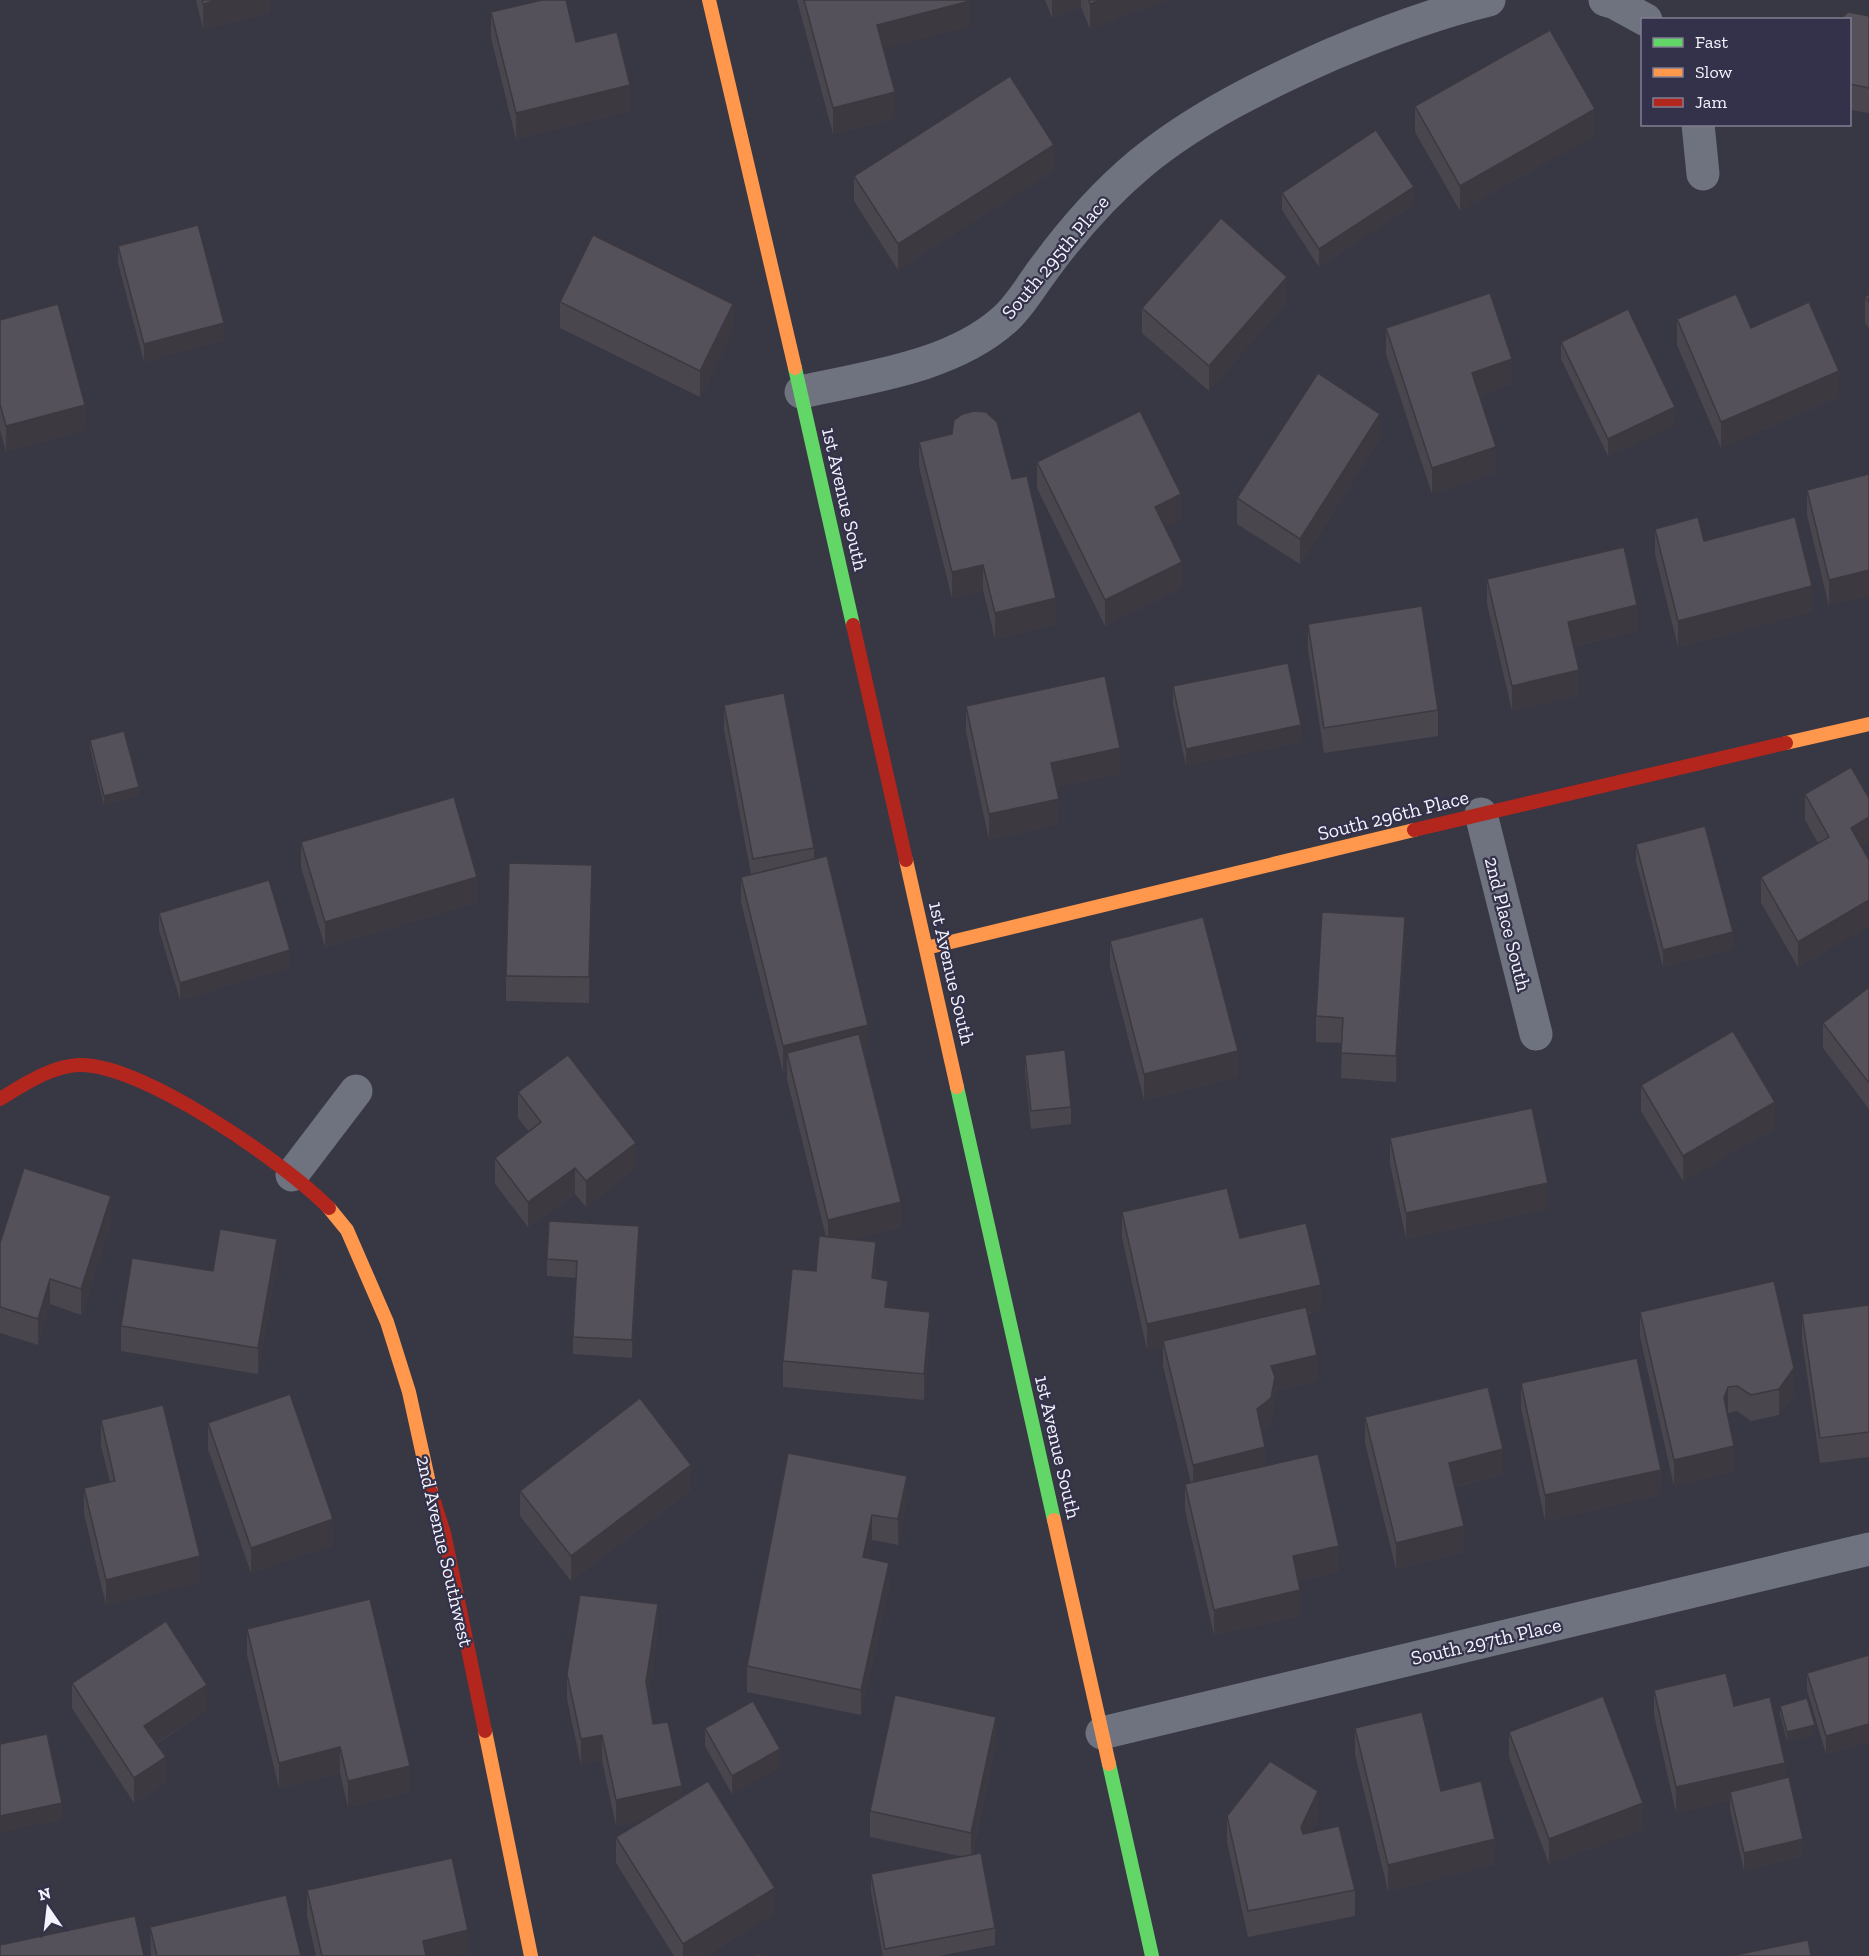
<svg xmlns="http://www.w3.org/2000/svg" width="1869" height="1956" font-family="'Zilla Slab',serif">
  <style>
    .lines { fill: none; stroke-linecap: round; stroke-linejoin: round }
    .street { stroke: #6e737f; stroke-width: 33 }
    .fast { stroke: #63d668; stroke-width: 14 }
    .slow { stroke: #ff974d; stroke-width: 14 }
    .jam { stroke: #b3261e; stroke-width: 14 }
    .wall { fill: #49464e }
    .shaded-wall { fill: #3c3940 }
    .building { fill: #55515b; stroke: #3c3940; stroke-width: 1.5 }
    .labels { text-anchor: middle; stroke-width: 4.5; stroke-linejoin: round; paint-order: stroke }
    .street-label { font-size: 20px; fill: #f3f3fd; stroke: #34314a }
  </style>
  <rect width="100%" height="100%" fill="#383744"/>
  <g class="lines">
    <g class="street">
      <polyline points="1605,0 1615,3 1646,20"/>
      <polyline points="1698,124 1703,174"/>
      <path d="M801,392C868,377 951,367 1004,320C1021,305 1032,284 1046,266C1074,228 1105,193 1141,163C1197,117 1265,84 1330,55C1382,33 1435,13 1489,0"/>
      <polyline points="1481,814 1536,1034"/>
      <polyline points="292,1175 356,1091"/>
      <polyline points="1102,1733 1869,1549"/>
    </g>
    <g class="fast">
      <polyline points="795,368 853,625"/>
      <polyline points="957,1087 1054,1520"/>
      <polyline points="1109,1764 1152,1956"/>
    </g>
    <g class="slow">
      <polyline points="709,0 795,368"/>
      <polyline points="1786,743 1869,724"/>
      <polyline points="906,860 957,1087"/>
      <polyline points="926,948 1414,830"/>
      <polyline points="329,1208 347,1230 387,1322 409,1392 431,1492"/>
      <polyline points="1054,1520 1109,1764"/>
      <polyline points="485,1731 531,1956"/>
    </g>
    <g class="jam">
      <polyline points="853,625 906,860"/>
      <polyline points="1414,830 1786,743"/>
      <path d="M0,1099C23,1085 51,1066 79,1065C141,1063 285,1163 329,1208"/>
      <polyline points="431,1492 444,1533 485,1731"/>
    </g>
  </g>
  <g class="wall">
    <polygon points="196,0 270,0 270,13 203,29"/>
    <polygon points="797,0 970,0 970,26 883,49 895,118 833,134"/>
    <polygon points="1045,0 1167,0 1090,29 1081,7 1052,18"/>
    <polygon points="491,12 630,111 516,139 491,38"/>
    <polygon points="1869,16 1869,113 1850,110 1850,20"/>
    <polygon points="1415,106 1595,135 1460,211 1415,132"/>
    <polygon points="1054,170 898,270 854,201 854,176"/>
    <polygon points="1282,193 1414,204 1319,267 1282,210"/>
    <polygon points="118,246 224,340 144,362 118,263"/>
    <polygon points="1869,294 1869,328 1865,323 1865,297"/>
    <polygon points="560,302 733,330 700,397 560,328"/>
    <polygon points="1287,302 1209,391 1142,333 1142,308"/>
    <polygon points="1677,319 1839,397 1721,448 1677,345"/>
    <polygon points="0,320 85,430 6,452 0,430"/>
    <polygon points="1386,328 1512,384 1479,396 1496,473 1432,494 1386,354"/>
    <polygon points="1561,342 1675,424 1608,456 1561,359"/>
    <polygon points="1380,439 1300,564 1237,524 1237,498"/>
    <polygon points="919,442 1012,479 1056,624 995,639 983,590 952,598 919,467"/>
    <polygon points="1037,462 1181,520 1165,527 1182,588 1105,626 1037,488"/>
    <polygon points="1869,474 1829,606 1807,515 1807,490"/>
    <polygon points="1655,529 1704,541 1812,612 1678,647 1655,554"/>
    <polygon points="1487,579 1637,631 1574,646 1579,695 1512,711 1487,604"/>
    <polygon points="1308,624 1438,710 1438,736 1324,753 1308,649"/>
    <polygon points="1173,686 1301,742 1186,766 1173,704"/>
    <polygon points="724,705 814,848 814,859 868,1050 864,1051 901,1227 852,1239 876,1267 875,1279 888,1307 930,1338 924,1400 783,1387 783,1361 816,1271 826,1237 787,1079 787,1071 783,1072 741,902 741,877 751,874 724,730"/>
    <polygon points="966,706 1120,774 1056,787 1059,824 989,840 966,732"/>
    <polygon points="90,740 139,795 104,805 90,748"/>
    <polygon points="1805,794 1869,860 1869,926 1798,967 1761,903 1761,877 1818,843 1805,820"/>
    <polygon points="301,842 477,903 325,947 301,867"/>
    <polygon points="1636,844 1733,949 1663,967 1636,861"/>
    <polygon points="592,891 589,1003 506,1001 506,976"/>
    <polygon points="159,913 290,967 180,1000 159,930"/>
    <polygon points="1110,941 1238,1077 1144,1100 1110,967"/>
    <polygon points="1405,943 1396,1082 1341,1078 1342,1043 1316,1042 1316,1016"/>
    <polygon points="1869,987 1869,1109 1823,1048 1823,1023"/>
    <polygon points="1025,1055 1071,1107 1071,1124 1031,1129 1025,1072"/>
    <polygon points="1641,1085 1775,1128 1683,1181 1641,1111"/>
    <polygon points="518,1092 636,1168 586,1207 575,1194 528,1227 495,1184 495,1158 529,1132 518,1118"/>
    <polygon points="1390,1138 1548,1209 1406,1239 1390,1164"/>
    <polygon points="1122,1212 1240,1238 1321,1310 1308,1314 1317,1381 1275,1391 1275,1402 1271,1424 1262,1431 1265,1466 1339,1571 1298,1581 1300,1616 1214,1635 1185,1510 1185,1484 1191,1483 1163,1366 1163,1347 1147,1350 1122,1238"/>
    <polygon points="111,1222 81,1315 50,1304 38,1345 0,1333 0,1243"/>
    <polygon points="639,1244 632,1358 573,1354 573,1337 576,1278 547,1276 547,1259"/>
    <polygon points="277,1264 258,1374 121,1351 121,1326 213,1271"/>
    <polygon points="1869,1305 1869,1457 1820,1463 1802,1340 1802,1314"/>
    <polygon points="1640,1312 1794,1394 1779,1415 1751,1421 1737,1411 1728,1413 1727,1415 1734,1472 1674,1486 1640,1337"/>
    <polygon points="1521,1383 1661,1495 1545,1521 1521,1408"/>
    <polygon points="1365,1417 1503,1474 1455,1487 1464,1552 1396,1569 1365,1443"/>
    <polygon points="101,1420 200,1582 106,1605 84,1514 84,1488 110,1482 101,1446"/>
    <polygon points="208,1423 333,1545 251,1573 208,1449"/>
    <polygon points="788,1453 907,1501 898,1545 872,1540 868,1558 889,1588 861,1715 747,1692 747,1666"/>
    <polygon points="691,1490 571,1581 520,1516 520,1491"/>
    <polygon points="247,1629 410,1792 348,1807 340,1773 279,1788 247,1655"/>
    <polygon points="658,1630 648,1694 653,1724 682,1797 775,1913 706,1956 674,1956 616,1863 616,1837 646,1819 616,1826 602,1760 581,1765 567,1699 567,1674"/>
    <polygon points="1869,1655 1869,1742 1826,1754 1807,1690 1807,1673"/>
    <polygon points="72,1683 207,1710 156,1744 166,1783 134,1803 72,1708"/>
    <polygon points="1654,1690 1734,1706 1785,1778 1803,1856 1744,1871 1730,1809 1730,1801 1676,1813 1654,1715"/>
    <polygon points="1780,1706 1815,1734 1787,1741 1780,1714"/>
    <polygon points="705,1728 780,1767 732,1794 705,1746"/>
    <polygon points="1355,1728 1441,1791 1495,1864 1388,1891 1355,1754"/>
    <polygon points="1509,1732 1643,1829 1549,1864 1509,1757"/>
    <polygon points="996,1743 972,1855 995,1928 995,1945 939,1956 883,1956 871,1892 871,1874 964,1857 870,1837 870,1811"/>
    <polygon points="1227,1816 1318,1817 1311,1832 1355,1890 1355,1916 1248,1937 1227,1842"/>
    <polygon points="307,1890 468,1955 316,1956 307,1916"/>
    <polygon points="150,1927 301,1956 151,1956"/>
  </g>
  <g class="shaded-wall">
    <polygon points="218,0 270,0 270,13 203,29 203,4"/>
    <polygon points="1052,0 1081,0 1081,7 1052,18"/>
    <polygon points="1100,0 1167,0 1090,29 1090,4"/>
    <polygon points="970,1 970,26 877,51 877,25"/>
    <polygon points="630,85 630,111 516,139 516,113"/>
    <polygon points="895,92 895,118 833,134 833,108"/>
    <polygon points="1595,109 1595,135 1460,211 1460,186"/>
    <polygon points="1054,145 1054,170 898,270 898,244"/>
    <polygon points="1414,187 1414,204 1319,267 1319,249"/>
    <polygon points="1287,277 1287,302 1209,391 1209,366"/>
    <polygon points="733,304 733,330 700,397 700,371"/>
    <polygon points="224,323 224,340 144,362 144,344"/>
    <polygon points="1512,359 1512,384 1472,399 1472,373"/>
    <polygon points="1839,371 1839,397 1721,448 1721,422"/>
    <polygon points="85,405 85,430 6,452 6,426"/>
    <polygon points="1675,407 1675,424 1608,456 1608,439"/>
    <polygon points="1380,414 1380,439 1300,564 1300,539"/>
    <polygon points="1496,447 1496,473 1432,494 1432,468"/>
    <polygon points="1181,494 1181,520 1155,532 1155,507"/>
    <polygon points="1182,562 1182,588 1105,626 1105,600"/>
    <polygon points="983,565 983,590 952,598 952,572"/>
    <polygon points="1869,570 1869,596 1829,606 1829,580"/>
    <polygon points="1812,586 1812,612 1678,647 1678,621"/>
    <polygon points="1056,598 1056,624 995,639 995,613"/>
    <polygon points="1637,605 1637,631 1568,647 1568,622"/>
    <polygon points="1579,670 1579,695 1512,711 1512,686"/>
    <polygon points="1301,725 1301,742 1186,766 1186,749"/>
    <polygon points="1120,748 1120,774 1051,788 1051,763"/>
    <polygon points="139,787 139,795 104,805 104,796"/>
    <polygon points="1059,799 1059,824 989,840 989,814"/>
    <polygon points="1869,817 1869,842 1851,853 1851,828"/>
    <polygon points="592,865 592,891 589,1003 589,977"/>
    <polygon points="477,877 477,903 325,947 325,922"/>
    <polygon points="1869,900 1869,926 1798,967 1798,942"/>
    <polygon points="1405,917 1405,943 1396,1082 1396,1056"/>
    <polygon points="1733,932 1733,949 1663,967 1663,950"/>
    <polygon points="290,950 290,967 180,1000 180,983"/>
    <polygon points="868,1025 868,1050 791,1070 787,1053 787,1071 783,1072 783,1046"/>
    <polygon points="1238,1051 1238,1077 1144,1100 1144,1074"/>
    <polygon points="1775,1102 1775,1128 1683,1181 1683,1156"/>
    <polygon points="636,1143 636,1168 586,1207 586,1181"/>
    <polygon points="575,1168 575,1194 528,1227 528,1202"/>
    <polygon points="1548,1183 1548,1209 1406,1239 1406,1213"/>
    <polygon points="111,1196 111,1222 81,1315 81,1289"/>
    <polygon points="901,1202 901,1227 828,1245 828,1220"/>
    <polygon points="639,1226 639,1244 632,1358 632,1340"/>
    <polygon points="277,1239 277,1264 258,1374 258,1348"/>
    <polygon points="876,1242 876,1267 872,1304 872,1278"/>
    <polygon points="50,1279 50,1304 38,1345 38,1319"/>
    <polygon points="888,1281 888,1306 885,1332 885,1307"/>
    <polygon points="1321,1285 1321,1310 1164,1346 1163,1341 1163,1347 1147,1350 1147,1324"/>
    <polygon points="930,1312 930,1338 924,1400 924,1374"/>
    <polygon points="1317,1355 1317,1381 1275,1391 1275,1402 1271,1424 1257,1435 1257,1409 1271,1366"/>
    <polygon points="1794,1368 1794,1394 1779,1415 1779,1389"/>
    <polygon points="1728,1387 1728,1413 1724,1424 1724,1398"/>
    <polygon points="1734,1446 1734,1472 1674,1486 1674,1460"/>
    <polygon points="1265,1447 1265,1473 1193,1491 1193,1465"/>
    <polygon points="1503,1449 1503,1474 1449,1488 1449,1463"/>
    <polygon points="691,1465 691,1490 571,1581 571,1556"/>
    <polygon points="1661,1470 1661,1495 1545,1521 1545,1495"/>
    <polygon points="907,1476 907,1501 898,1545 898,1519"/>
    <polygon points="872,1515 872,1540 863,1583 863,1557"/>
    <polygon points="333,1519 333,1545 251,1573 251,1548"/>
    <polygon points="1464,1526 1464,1552 1396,1569 1396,1543"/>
    <polygon points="1339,1546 1339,1571 1293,1582 1293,1556"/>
    <polygon points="200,1556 200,1582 106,1605 106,1580"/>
    <polygon points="889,1563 889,1588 861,1715 861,1690"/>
    <polygon points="1300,1590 1300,1616 1214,1635 1214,1610"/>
    <polygon points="658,1604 658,1630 646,1707 646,1682"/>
    <polygon points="207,1685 207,1710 144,1751 144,1726"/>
    <polygon points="996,1717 996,1743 971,1858 971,1833"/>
    <polygon points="1869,1724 1869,1742 1826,1754 1826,1736"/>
    <polygon points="1815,1725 1815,1734 1787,1741 1787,1732"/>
    <polygon points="602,1735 602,1760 581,1765 581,1739"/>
    <polygon points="340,1747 340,1773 279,1788 279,1763"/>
    <polygon points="780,1749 780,1767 732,1794 732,1776"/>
    <polygon points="166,1757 166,1783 134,1803 134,1778"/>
    <polygon points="1785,1763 1785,1788 1730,1792 1730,1801 1676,1813 1676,1787"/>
    <polygon points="410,1766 410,1792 348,1807 348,1781"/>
    <polygon points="682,1786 682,1812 616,1826 616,1800"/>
    <polygon points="1318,1791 1318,1817 1301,1853 1301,1827"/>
    <polygon points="62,1803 62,1820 0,1833 0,1816"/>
    <polygon points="1643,1803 1643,1829 1549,1864 1549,1839"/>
    <polygon points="1495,1839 1495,1864 1388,1891 1388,1865"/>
    <polygon points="1803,1839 1803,1856 1744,1871 1744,1853"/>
    <polygon points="775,1888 775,1913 706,1956 683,1956 683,1944"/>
    <polygon points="468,1930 468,1955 423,1956 423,1941"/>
  </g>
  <g class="building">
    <polygon points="202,0 218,0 203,4"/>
    <polygon points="542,0 566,0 576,42 617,32 630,85 516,113 491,12"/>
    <polygon points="804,0 970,0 970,1 877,25 895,92 833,108"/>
    <polygon points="1089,0 1100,0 1090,4"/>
    <polygon points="1848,12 1869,16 1869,88 1850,84 1850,20 1840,20"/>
    <polygon points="1550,30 1595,109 1460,186 1415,106"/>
    <polygon points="1010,76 1054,145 898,244 854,176"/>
    <polygon points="1376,130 1414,187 1319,249 1282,193"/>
    <polygon points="1221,218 1287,277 1209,366 1142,308"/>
    <polygon points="198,225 224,323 144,344 118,246"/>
    <polygon points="593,235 733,304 700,371 560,302"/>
    <polygon points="1490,293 1512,359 1472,373 1496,447 1432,468 1386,328"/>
    <polygon points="1736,294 1751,328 1809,302 1839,371 1721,422 1677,319"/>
    <polygon points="1869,294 1869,302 1865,297"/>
    <polygon points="58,304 85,405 6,426 0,404 0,320"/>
    <polygon points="1628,309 1675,407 1608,439 1561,342"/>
    <polygon points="1318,373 1380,414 1300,539 1237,498"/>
    <polygon points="974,411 986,412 997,422 1012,479 1027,476 1056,598 995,613 983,565 952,572 919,442 952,434 954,420 963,414"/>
    <polygon points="1140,411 1181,494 1155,507 1182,562 1105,600 1037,462"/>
    <polygon points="1869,474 1869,570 1829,580 1807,490"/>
    <polygon points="1698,517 1704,541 1795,517 1812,586 1678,621 1655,529"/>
    <polygon points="1624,547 1637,605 1568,622 1579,670 1512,686 1487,579"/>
    <polygon points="1422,606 1438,710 1324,728 1308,624"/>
    <polygon points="1288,663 1301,725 1186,749 1173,686"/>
    <polygon points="1105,676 1120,748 1051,763 1059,799 989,814 966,706"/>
    <polygon points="784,693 814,848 753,859 724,705"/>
    <polygon points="124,731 139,787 104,796 90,740"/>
    <polygon points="1851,767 1869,798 1869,817 1851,828 1869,860 1869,900 1798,942 1761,877 1829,837 1805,794"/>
    <polygon points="454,797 477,877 325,922 301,842"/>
    <polygon points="1705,826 1733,932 1663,950 1636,844"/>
    <polygon points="827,856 868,1025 783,1046 741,877"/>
    <polygon points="509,863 592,865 589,977 506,976"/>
    <polygon points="269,880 290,950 180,983 159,913"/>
    <polygon points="1322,912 1405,917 1396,1056 1341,1053 1343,1018 1316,1016"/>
    <polygon points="1203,917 1238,1051 1144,1074 1110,941"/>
    <polygon points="1869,987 1869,1083 1823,1023"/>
    <polygon points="1733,1031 1775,1102 1683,1156 1641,1085"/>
    <polygon points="859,1034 901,1202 828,1220 787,1053"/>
    <polygon points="1065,1050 1071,1107 1031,1111 1025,1055"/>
    <polygon points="568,1055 636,1143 586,1181 575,1168 528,1202 495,1158 541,1122 518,1092"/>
    <polygon points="1532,1108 1548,1183 1406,1213 1390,1138"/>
    <polygon points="24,1168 111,1196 81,1289 50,1279 38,1319 0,1307 0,1243"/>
    <polygon points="1227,1188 1240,1238 1306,1223 1321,1285 1147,1324 1122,1212"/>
    <polygon points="549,1221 639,1226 632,1340 573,1337 577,1261 547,1259"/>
    <polygon points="220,1229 277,1239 258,1348 121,1326 132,1258 213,1271"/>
    <polygon points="819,1236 876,1242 872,1278 888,1281 885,1307 930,1312 924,1374 783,1361 792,1269 816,1271"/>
    <polygon points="1774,1281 1794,1368 1779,1389 1751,1395 1737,1386 1728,1387 1724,1398 1734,1446 1674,1460 1640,1312"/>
    <polygon points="1869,1305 1869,1432 1820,1438 1802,1314"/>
    <polygon points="1306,1307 1317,1355 1271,1366 1275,1377 1271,1398 1257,1409 1265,1447 1193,1465 1163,1341"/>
    <polygon points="1637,1358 1661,1470 1545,1495 1521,1383"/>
    <polygon points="1488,1387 1503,1449 1449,1463 1464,1526 1396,1543 1365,1417"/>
    <polygon points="290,1394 333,1519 251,1548 208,1423"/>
    <polygon points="640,1398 691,1465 571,1556 520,1491"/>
    <polygon points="163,1405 200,1556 106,1580 84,1488 115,1481 101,1420"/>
    <polygon points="788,1453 907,1476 898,1519 872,1515 863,1557 889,1563 861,1690 747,1666"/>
    <polygon points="1318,1454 1339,1546 1293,1556 1300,1590 1214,1610 1185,1484"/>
    <polygon points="580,1595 658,1604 646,1682 653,1724 668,1722 682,1786 616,1800 602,1735 581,1739 567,1674"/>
    <polygon points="370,1599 410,1766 348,1781 340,1747 279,1763 247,1629"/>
    <polygon points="166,1621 207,1685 144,1726 166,1757 134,1778 72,1683"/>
    <polygon points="1869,1655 1869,1724 1826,1736 1807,1673"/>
    <polygon points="1726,1673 1734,1706 1770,1697 1785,1763 1676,1787 1654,1690"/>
    <polygon points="895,1695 996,1717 971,1833 870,1811"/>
    <polygon points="1603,1696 1643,1803 1549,1839 1509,1732"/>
    <polygon points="1807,1698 1815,1725 1787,1732 1780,1706"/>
    <polygon points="753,1701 780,1749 732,1776 705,1728"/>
    <polygon points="1422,1712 1441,1791 1481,1781 1495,1839 1388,1865 1355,1728"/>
    <polygon points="47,1734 62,1803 0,1816 0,1744"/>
    <polygon points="1270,1761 1318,1791 1301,1827 1303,1834 1339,1826 1355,1890 1248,1911 1227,1816"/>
    <polygon points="1789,1777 1803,1839 1744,1853 1730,1792"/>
    <polygon points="708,1781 775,1888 683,1944 616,1837"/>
    <polygon points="981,1853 995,1928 885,1949 871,1874"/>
    <polygon points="452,1858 468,1930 423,1941 426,1956 322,1956 307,1890"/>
    <polygon points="286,1895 301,1956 157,1956 150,1927"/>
    <polygon points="135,1916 144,1956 0,1956 0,1945"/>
    <polygon points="1808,1940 1811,1956 1731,1956"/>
    <polygon points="756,1953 764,1956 755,1956"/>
  </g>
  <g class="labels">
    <g class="street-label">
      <text transform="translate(1055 257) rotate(-50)" y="7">South 295th Place</text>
      <text transform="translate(845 499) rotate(77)" y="7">1st Avenue South</text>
      <text transform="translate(1393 815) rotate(-14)" y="7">South 296th Place</text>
      <text transform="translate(1508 924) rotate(76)" y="7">2nd Place South</text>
      <text transform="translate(952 973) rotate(77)" y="7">1st Avenue South</text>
      <text transform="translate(1058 1447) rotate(77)" y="7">1st Avenue South</text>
      <text transform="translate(445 1551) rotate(77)" y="7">2nd Avenue Southwest</text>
      <text transform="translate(1486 1641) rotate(-13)" y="7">South 297th Place</text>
    </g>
  </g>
  <rect x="1641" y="18" width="210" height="108" fill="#34314a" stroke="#807f92" stroke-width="1.5"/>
  <rect x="1653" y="38" width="30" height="9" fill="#63d668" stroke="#807f92" stroke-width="1.5"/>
  <text x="1695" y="48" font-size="18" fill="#f3f3fd">Fast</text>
  <rect x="1653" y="68" width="30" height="9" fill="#ff974d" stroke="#807f92" stroke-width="1.5"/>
  <text x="1695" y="78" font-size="18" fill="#f3f3fd">Slow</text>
  <rect x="1653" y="98" width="30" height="9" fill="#b3261e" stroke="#807f92" stroke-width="1.5"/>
  <text x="1695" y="108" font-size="18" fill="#f3f3fd">Jam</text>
  <g transform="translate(48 1908) rotate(346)" stroke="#34314a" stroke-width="4.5" paint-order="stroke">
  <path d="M0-4.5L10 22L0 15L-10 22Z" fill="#f3f3fd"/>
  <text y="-9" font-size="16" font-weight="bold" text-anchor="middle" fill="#f3f3fd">N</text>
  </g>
</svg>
